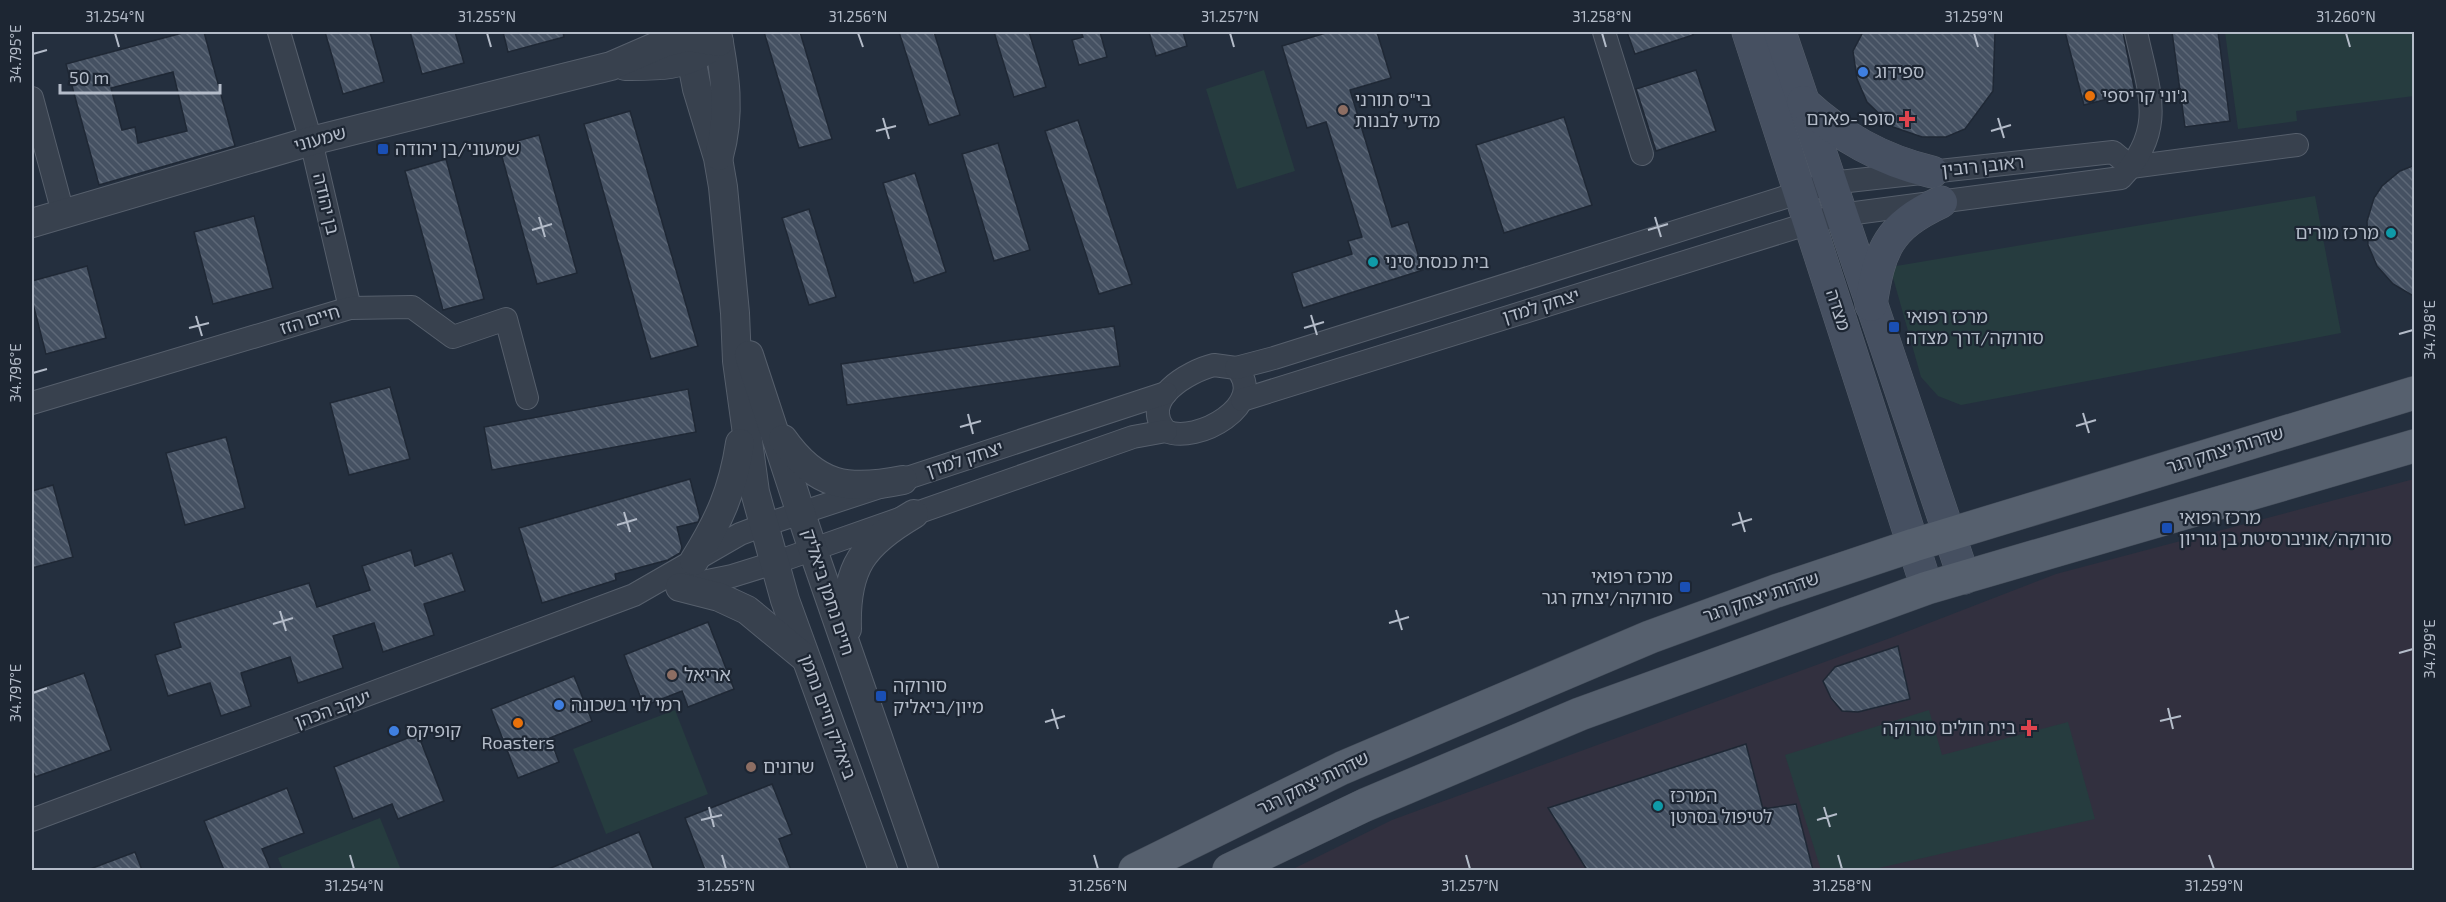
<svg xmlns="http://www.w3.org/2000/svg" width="2446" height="902" font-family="'Exo 2','Noto Sans Hebrew',sans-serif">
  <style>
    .medical { fill: #32303f }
    .green { fill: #263c3f }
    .building { fill: url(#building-back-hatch); stroke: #1f2835; stroke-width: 1.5; fill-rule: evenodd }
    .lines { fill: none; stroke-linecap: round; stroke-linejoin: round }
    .minor-casing { stroke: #565f6c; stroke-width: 24 }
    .tertiary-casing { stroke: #565f6c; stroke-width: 30 }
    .secondary-casing { stroke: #565f6c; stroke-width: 33 }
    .primary-casing { stroke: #414a57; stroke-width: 34 }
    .minor { stroke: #38414e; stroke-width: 22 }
    .tertiary { stroke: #38414e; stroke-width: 28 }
    .secondary { stroke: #465061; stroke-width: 32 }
    .primary { stroke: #56606e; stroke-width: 33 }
    .ticks { fill: none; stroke: #b4bcc9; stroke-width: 2 }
    .shop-dot { fill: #3f7fe0; stroke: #1d2633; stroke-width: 2 }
    .food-dot { fill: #e8710a; stroke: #1d2633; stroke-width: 2 }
    .education-dot { fill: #8d6e63; stroke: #1d2633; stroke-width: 2 }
    .health-dot { fill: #e0444e; stroke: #1d2633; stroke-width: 2 }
    .transit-dot { fill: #1a4fb4; stroke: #1d2633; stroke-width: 2 }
    .culture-dot { fill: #0f9aa8; stroke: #1d2633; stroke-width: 2 }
    .labels { text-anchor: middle; stroke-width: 4.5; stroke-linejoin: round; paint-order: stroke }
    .poi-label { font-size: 18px; fill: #b4bcc9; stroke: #1d2633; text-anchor: start }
    .street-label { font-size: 18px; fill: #b4bcc9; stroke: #1d2633 }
    .neatline { fill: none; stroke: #b4bcc9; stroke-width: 2 }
    .ticks-label { font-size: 15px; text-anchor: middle; fill: #b4bcc9 }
  </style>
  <defs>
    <pattern id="building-back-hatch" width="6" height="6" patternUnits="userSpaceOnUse" patternTransform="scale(1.5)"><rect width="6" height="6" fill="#455162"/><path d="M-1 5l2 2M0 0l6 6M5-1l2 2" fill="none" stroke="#5d6877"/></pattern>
  </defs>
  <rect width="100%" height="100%" fill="#242f3e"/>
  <polygon class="medical" points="2414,479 2414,870 1291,870 1392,820 1893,637 2056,574"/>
  <g class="green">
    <polygon points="2225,32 2414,32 2414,96 2296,111 2297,121 2238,129"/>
    <polygon points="1264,70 1295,171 1237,189 1206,89"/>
    <polygon points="2315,196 2341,333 1961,405 1938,396 1921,377 1890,267"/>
    <polygon points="675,710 708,794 606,834 573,749"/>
    <polygon points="1929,710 1942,755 2068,722 2095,819 1870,870 1821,870 1785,755"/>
    <polygon points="380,818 401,870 283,870 278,858"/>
  </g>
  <g class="building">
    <path d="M186,32H204L235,146L99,185L66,64ZM173,72L187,131L138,143L135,127L122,130L111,88Z"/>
    <polygon points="325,32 370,32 384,82 343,94"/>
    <polygon points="410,32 455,32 464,63 422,74"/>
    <polygon points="503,32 563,32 564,37 508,52"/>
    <polygon points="764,32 800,32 832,139 799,148"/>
    <polygon points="899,32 934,32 960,115 929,125"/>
    <polygon points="994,32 1029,32 1046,87 1014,97"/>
    <polygon points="1081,32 1100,32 1107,57 1079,65 1072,40 1083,37"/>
    <polygon points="1149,32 1183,32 1187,46 1156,56"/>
    <polygon points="1329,32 1377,32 1391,78 1350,90 1392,227 1408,222 1423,270 1303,308 1292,273 1352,254 1348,241 1362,237 1326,122 1307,128 1282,46"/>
    <polygon points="1627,32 1693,32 1693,35 1635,54"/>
    <polygon points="1863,32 1995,32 1993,91 1965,129 1946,137 1922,137 1893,127 1867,102 1857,79 1853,51"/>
    <polygon points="2065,32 2123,32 2135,92 2084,105"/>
    <polygon points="2172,32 2218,32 2230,121 2185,127"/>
    <polygon points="1696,70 1716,131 1656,151 1636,89"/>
    <polygon points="630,111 698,346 651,359 584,124"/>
    <polygon points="1564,117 1592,205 1504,233 1476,145"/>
    <polygon points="1078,120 1132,284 1099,294 1045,131"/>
    <polygon points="539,135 577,273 537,284 499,146"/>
    <polygon points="998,143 1030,250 994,261 962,154"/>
    <polygon points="446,159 484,299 443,310 405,171"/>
    <polygon points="2415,165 2415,297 2393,284 2377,266 2368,245 2367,221 2374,198 2382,186 2400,171"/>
    <polygon points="915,173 946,272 914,283 883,183"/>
    <polygon points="809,209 836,297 809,305 782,218"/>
    <polygon points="254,216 273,288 213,304 194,232"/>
    <polygon points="87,266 106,338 46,354 32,300 32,281"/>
    <polygon points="1114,326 1120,366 847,405 841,364"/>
    <polygon points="390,387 410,459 349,475 330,403"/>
    <polygon points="688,389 696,432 492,470 484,427"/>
    <polygon points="226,437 245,508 185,525 166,453"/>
    <polygon points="690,479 700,517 698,522 677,527 682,548 680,553 668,560 615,574 616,580 542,603 519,528"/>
    <polygon points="53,485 73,557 32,568 32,491"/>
    <polygon points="411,550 415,566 452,553 465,591 424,604 434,635 383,652 374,623 333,636 343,668 298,683 290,657 241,673 251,706 221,716 210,683 168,696 155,655 181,647 174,623 309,583 317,607 370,590 362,566"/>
    <polygon points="708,622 734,689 688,707 682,691 644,706 624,655"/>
    <polygon points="1898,646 1910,699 1858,712 1842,711 1831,698 1823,681 1835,667"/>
    <polygon points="84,673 111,750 35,777 32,768 32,691"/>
    <polygon points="574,676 592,721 550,738 559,762 518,778 491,709"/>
    <polygon points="418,734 444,801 398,819 392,804 353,819 334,767"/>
    <polygon points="1746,744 1763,809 1796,804 1813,870 1587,870 1548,808"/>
    <polygon points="772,784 792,834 779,839 791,870 705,870 685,818"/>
    <polygon points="287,788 304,833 262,849 271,870 224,870 204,821"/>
    <polygon points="639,832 654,870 546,870"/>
    <polygon points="135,852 142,870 90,870 90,869"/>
  </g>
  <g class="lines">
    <defs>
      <g id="minor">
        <polyline points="279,32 311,141 350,308"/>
        <polyline points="1604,32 1642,154"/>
        <polyline points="32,98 63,213"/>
        <path d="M1214,365L1236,368C1270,404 1196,445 1166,431C1138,400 1189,371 1214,365Z"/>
        <polyline points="1236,368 1274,358 1830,183 2113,152 2131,167 2297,145"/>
        <path d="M1242,400L1810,223L1840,215L2121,178C2168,128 2148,90 2136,32"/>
        <polyline points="32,403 350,308 412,307 453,337 506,319 527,398"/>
        <polyline points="683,586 732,576 774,563 1133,437 1166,431"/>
        <polyline points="32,820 634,595 740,534 764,525 1166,393"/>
      </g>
      <g id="tertiary">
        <polyline points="686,32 697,89 718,158 723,187 735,313 737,361 755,492 785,600 883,870"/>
        <path d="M717,32C725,74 731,113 719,156"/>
        <path d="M625,66C656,66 681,67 707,50"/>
        <polyline points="32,223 311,141 611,66 664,43 687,37 719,42"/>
        <polyline points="749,355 813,550 924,870"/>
        <path d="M783,439C817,487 848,491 903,480"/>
        <path d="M694,561C719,521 733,490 740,443"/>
        <polyline points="680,587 719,597 747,610 804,657"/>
        <path d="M847,629C845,567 863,544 914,514"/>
      </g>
      <g id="secondary">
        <polyline points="1748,32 1927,588"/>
        <polyline points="1780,32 1964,578"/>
        <path d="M1803,102C1841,137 1881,160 1932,172"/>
        <path d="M1871,305C1880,248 1888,227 1941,202"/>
      </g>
      <g id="primary">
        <polyline points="1135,870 1342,768 1650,637 1776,591 1914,545 2414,393"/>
        <polyline points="1229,870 1365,805 1580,714 1927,588 2414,446"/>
      </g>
    </defs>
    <use href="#minor" class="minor-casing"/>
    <use href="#tertiary" class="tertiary-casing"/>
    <use href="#secondary" class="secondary-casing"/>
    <use href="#primary" class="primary-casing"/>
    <use href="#minor" class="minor"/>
    <use href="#tertiary" class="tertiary"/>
    <use href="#secondary" class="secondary"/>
    <use href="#primary" class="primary"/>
  </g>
  <path class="ticks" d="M115,33L119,47M487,33L491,47M858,33L863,47M1230,33L1234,47M1602,33L1606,47M1974,33L1978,47M2346,33L2350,47M33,54L47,50M883,118L889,139M1998,118L2004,138M876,131L896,126M1991,131L2011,125M539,217L545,237M1655,217L1661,237M532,230L552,224M1648,230L1668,224M1311,315L1317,335M196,316L202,336M189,328L209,323M1304,328L1324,322M2399,334L2413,330M33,373L47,369M2083,413L2089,433M968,414L973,434M2076,426L2096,420M960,427L981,421M624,512L630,532M1739,512L1745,532M617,525L637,519M1732,525L1752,519M1396,610L1402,630M280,611L286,631M1389,623L1409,617M273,624L293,618M2399,653L2413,649M33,693L47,688M2168,708L2173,729M1052,709L1058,729M2160,721L2181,716M1045,722L1065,716M709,807L714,827M1824,807L1830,827M701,820L722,815M1817,820L1837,814M350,855L354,869M722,855L726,869M1094,855L1098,869M1466,855L1470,869M1838,855L1842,869M2209,855L2214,869"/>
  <g class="shop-dot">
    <circle cx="1863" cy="72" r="6"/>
    <circle cx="559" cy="705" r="6"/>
    <circle cx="394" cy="731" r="6"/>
  </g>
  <g class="food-dot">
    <circle cx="2090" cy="96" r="6"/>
    <circle cx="518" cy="723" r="6"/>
  </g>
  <g class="education-dot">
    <circle cx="1343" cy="110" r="6"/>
    <circle cx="672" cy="675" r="6"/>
    <circle cx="751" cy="767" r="6"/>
  </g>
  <g class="health-dot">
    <path d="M1904 110h6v6h6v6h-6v6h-6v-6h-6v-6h6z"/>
    <path d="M2026 719h6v6h6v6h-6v6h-6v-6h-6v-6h6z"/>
  </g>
  <g class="transit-dot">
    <rect x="377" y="143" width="12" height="12" rx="3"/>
    <rect x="1888" y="321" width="12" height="12" rx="3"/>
    <rect x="2161" y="522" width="12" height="12" rx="3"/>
    <rect x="1679" y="581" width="12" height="12" rx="3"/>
    <rect x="875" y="690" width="12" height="12" rx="3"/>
  </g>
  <g class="culture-dot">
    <circle cx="2391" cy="233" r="6"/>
    <circle cx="1373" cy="262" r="6"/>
    <circle cx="1658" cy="806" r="6"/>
  </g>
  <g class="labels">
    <g class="poi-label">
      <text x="1875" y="78">ספידוג</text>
      <text x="2102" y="102">ג'וני קריספי</text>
      <text x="1355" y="106">בי"ס תורני<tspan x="1355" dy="21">מדעי לבנות</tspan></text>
      <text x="1895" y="125" text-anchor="end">סופר-פארם</text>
      <text x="395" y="155">שמעוני/בן יהודה</text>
      <text x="2379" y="239" text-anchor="end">מרכז מורים</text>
      <text x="1385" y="268">בית כנסת סיני</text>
      <text x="1906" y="323">מרכז רפואי<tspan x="1906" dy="21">סורוקה/דרך מצדה</tspan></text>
      <text x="2179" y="524">מרכז רפואי<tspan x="2179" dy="21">סורוקה/אוניברסיטת בן גוריון</tspan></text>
      <text x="1673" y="583" text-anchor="end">מרכז רפואי<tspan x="1673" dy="21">סורוקה/יצחק רגר</tspan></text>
      <text x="684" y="681">אריאל</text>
      <text x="893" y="692">סורוקה<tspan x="893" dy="21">מיון/ביאליק</tspan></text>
      <text x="571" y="711">רמי לוי בשכונה</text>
      <text x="2016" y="734" text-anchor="end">בית חולים סורוקה</text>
      <text x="406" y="737">קופיקס</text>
      <text x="518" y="749" text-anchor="middle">Roasters</text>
      <text x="763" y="773">שרונים</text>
      <text x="1670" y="802">המרכז<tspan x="1670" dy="21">לטיפול בסרטן</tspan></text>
    </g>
    <g class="street-label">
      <text transform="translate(320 139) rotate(-15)" y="6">שמעוני</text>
      <text transform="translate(1983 166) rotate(-6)" y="6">ראובן רובין</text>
      <text transform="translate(326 204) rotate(77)" y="6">בן יהודה</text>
      <text transform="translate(1541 306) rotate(-17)" y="6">יצחק למדן</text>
      <text transform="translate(1838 310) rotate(72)" y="6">מצדה</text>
      <text transform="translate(310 320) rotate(-17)" y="6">חיים הזז</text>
      <text transform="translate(2225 450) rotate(-17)" y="6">שדרות יצחק רגר</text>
      <text transform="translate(965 459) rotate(-18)" y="6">יצחק למדן</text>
      <text transform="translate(828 592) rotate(72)" y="6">חיים נחמן ביאליק</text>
      <text transform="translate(1761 597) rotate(-19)" y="6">שדרות יצחק רגר</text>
      <text transform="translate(333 709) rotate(-20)" y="6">יעקב הכהן</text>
      <text transform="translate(828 717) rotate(70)" y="6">ביאליק חיים נחמן</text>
      <text transform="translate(1313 783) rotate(-26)" y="6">שדרות יצחק רגר</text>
    </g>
  </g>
  <rect width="2446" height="902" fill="none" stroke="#1d2633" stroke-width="66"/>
  <path d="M60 84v9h160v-9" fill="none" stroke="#b4bcc9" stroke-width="3"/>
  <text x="69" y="84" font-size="18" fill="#b4bcc9" stroke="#1d2633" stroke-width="4.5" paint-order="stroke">50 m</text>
  <rect x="33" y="33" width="2380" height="836" class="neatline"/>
  <g class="ticks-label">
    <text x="115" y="22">31.254°N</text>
    <text x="487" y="22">31.255°N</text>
    <text x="858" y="22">31.256°N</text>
    <text x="1230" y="22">31.257°N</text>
    <text x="1602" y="22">31.258°N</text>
    <text x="1974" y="22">31.259°N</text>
    <text x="2346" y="22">31.260°N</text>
    <text transform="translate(16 54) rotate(-90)" y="5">34.795°E</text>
    <text transform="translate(2430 330) rotate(-90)" y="5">34.798°E</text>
    <text transform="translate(16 373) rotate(-90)" y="5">34.796°E</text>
    <text transform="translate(2430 649) rotate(-90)" y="5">34.799°E</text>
    <text transform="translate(16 693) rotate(-90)" y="5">34.797°E</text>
    <text x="354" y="891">31.254°N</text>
    <text x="726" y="891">31.255°N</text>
    <text x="1098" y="891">31.256°N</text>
    <text x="1470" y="891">31.257°N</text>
    <text x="1842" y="891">31.258°N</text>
    <text x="2214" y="891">31.259°N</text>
  </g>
</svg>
